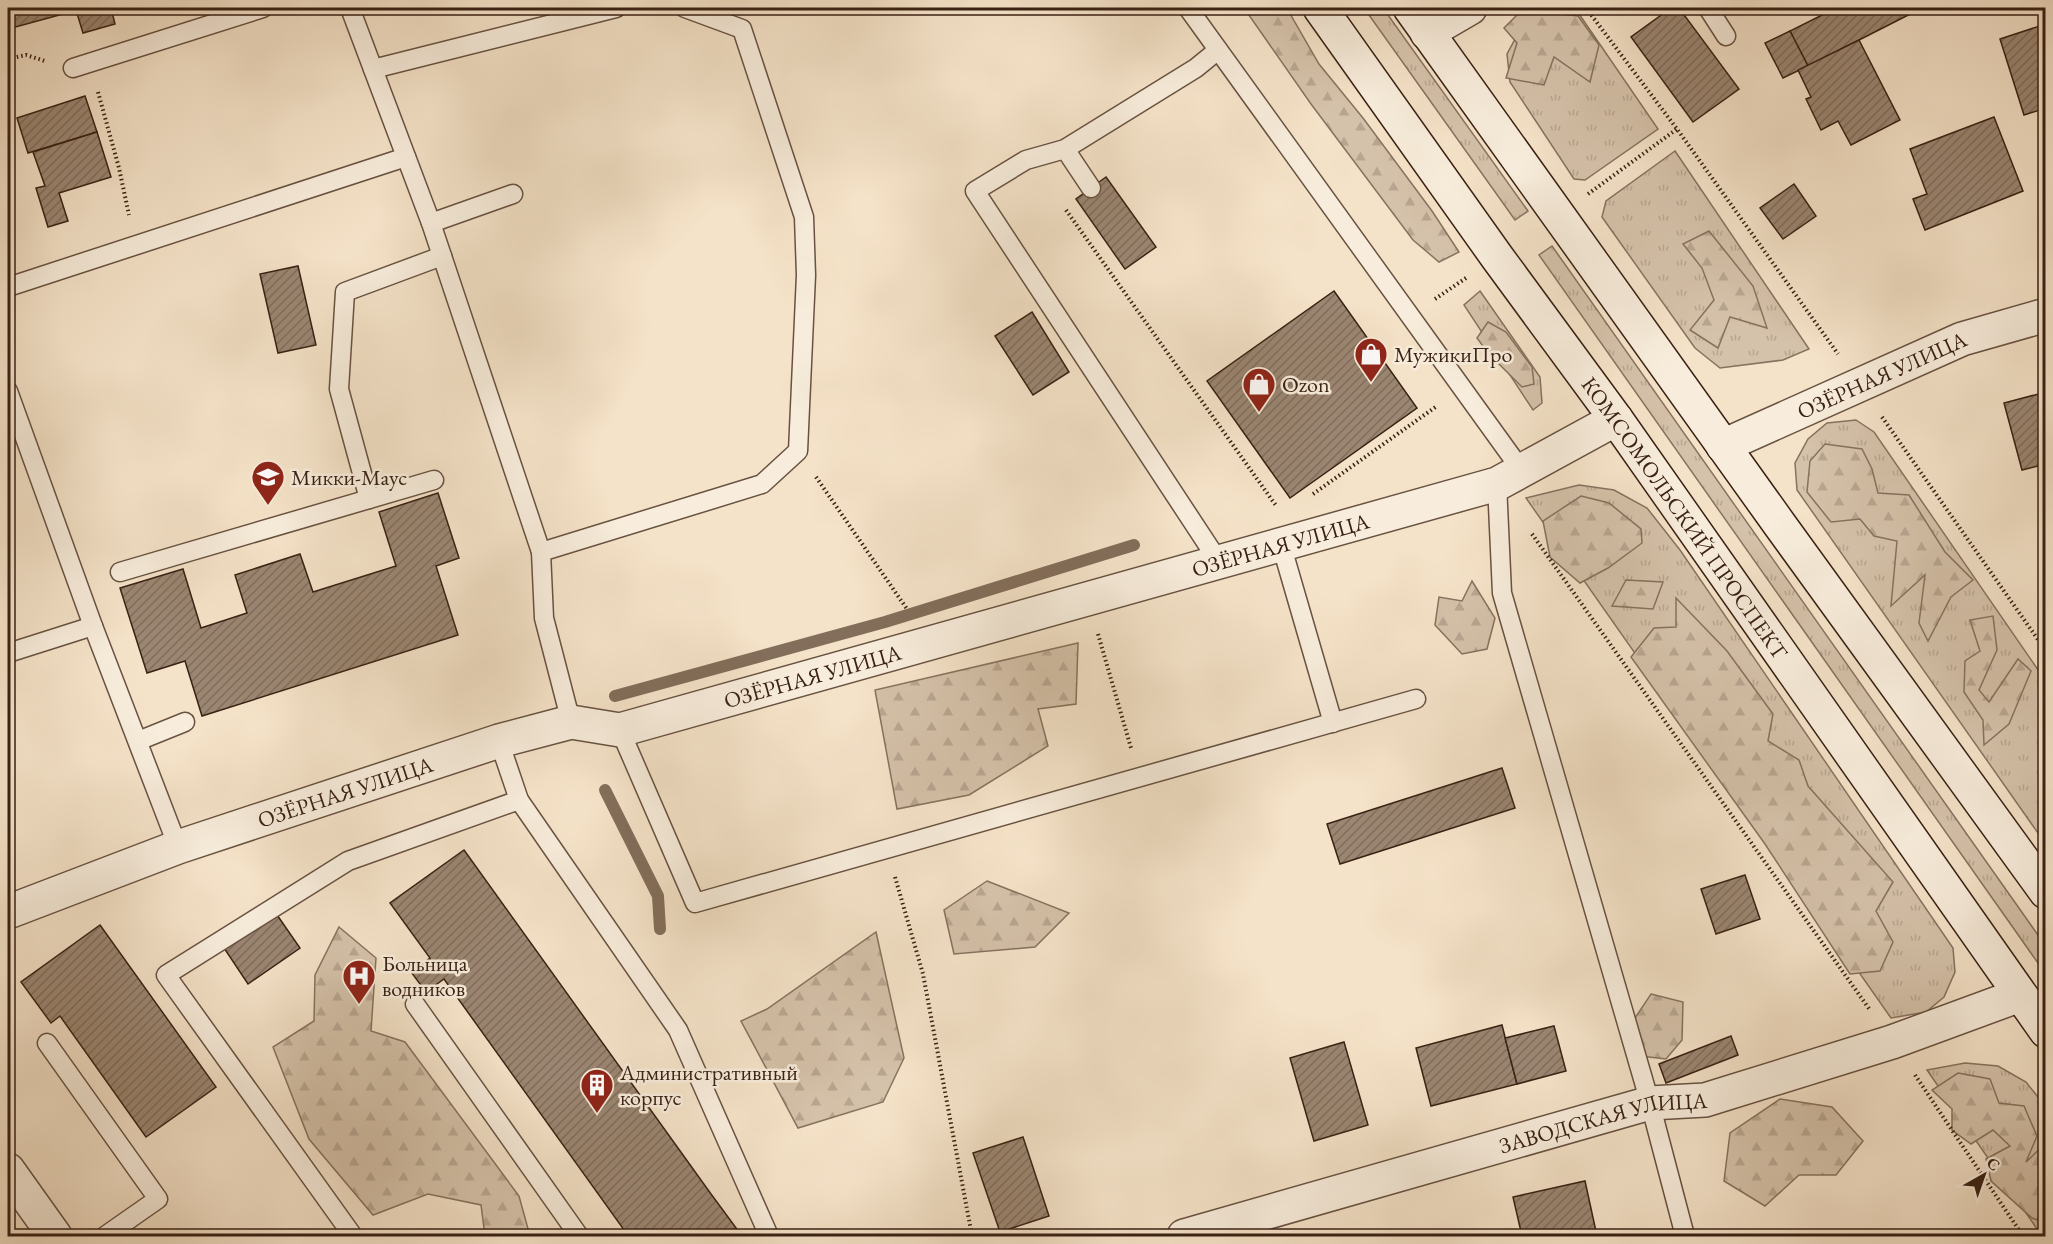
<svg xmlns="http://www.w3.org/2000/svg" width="2053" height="1244" font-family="'EB Garamond',serif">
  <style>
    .grass { fill: url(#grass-tufts); stroke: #87725f; stroke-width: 1.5 }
    .forest { fill: url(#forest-firs); stroke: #87725f; stroke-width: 1.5 }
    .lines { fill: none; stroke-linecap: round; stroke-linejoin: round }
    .stream { stroke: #836e5b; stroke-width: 12 }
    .building { fill: url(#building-hatch); stroke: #392114; stroke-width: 1.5 }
    .service-casing { stroke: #685241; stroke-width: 21 }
    .minor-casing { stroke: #685241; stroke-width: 36 }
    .secondary-casing { stroke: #392114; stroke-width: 36 }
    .path { stroke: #392114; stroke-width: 4; stroke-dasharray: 1.5 3; stroke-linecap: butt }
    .service { stroke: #f8eddc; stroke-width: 18 }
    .minor { stroke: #f8eddc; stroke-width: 33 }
    .secondary { stroke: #f8eddc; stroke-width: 33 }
    .labels { text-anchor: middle; stroke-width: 5; stroke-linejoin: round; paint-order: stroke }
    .poi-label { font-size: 22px; fill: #392114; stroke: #f8eddc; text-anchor: start }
    .street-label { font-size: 22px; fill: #392114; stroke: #f8eddc }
  </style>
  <defs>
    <pattern id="grass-tufts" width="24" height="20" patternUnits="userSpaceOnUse" patternTransform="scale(1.5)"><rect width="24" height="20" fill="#d5c2aa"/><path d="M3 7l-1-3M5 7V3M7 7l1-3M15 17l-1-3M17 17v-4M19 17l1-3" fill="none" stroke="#b8a691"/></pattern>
    <pattern id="forest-firs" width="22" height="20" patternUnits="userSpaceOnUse" patternTransform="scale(1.5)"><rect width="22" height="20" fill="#d5c2aa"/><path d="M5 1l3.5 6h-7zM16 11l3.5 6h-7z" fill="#b8a691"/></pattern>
    <pattern id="building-hatch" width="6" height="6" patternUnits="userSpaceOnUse" patternTransform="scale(1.5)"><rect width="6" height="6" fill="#9b8672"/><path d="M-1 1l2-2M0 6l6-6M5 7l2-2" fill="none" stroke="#7f6d5c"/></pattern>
  </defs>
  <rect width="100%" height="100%" fill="#f5e3c9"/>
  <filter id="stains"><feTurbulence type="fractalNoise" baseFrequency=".00333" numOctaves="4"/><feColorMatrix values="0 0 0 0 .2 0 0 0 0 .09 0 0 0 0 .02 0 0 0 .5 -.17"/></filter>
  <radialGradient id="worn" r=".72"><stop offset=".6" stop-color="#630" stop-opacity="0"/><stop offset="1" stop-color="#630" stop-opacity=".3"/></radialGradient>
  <g class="grass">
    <polygon points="1364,8 1383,8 1528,211 1515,220"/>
    <polygon points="1553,8 1575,8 1658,129 1585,180 1574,179 1510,82 1507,54 1519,32"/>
    <polygon points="1675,151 1809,349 1783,360 1720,368 1695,348 1602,217 1606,201"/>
    <polygon points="1552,246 2045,945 2045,973 1539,255"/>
    <polygon points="1480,291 1540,377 1542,403 1533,410 1464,305"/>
    <polygon points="1856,420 1874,432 2045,680 2045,843 1797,490 1795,463 1808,439 1827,423"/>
    <polygon points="1579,485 1614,490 1647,508 1680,550 1953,948 1955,972 1944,997 1926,1012 1891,1018 1526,498"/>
    <polygon points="1965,1063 1998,1066 2026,1082 2045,1106 2045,1236 2042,1236 1927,1070"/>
  </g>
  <g class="forest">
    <polygon points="1244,8 1284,8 1289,12 1319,64 1363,118 1432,211 1459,252 1439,262 1413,240 1311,104"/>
    <polygon points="1523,9 1578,16 1599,45 1590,82 1554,57 1544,85 1506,78 1517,43 1504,28"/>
    <polygon points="1709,231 1753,286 1767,328 1730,317 1718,348 1690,330 1714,300 1702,268 1683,244"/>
    <polygon points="1488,322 1506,332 1532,367 1534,384 1522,387 1488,353 1477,338"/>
    <polygon points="1825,444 1862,449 1872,469 1878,493 1909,495 1945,552 1973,580 1951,597 1928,641 1919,623 1925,575 1891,606 1897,541 1874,536 1860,519 1831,522 1807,492 1810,461"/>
    <polygon points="1581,496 1609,503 1641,529 1642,543 1608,568 1580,583 1550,557 1543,521"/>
    <polygon points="1626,580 1663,582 1653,609 1612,606"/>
    <polygon points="1472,581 1495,618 1487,649 1462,654 1435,625 1439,597 1462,601"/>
    <polygon points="1676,598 1727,651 1773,714 1768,741 1799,760 1808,786 1893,882 1876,911 1893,942 1880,971 1850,974 1765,844 1631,657 1654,628 1676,627"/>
    <polygon points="1993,616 1997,650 1979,690 1989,702 2018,659 2031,671 2009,724 1984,745 1983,720 1964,692 1965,661 1980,651 1970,620"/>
    <polygon points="1078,643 1076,704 1038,709 1048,746 969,795 897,809 875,690"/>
    <polygon points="987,881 1069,913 1035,947 954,954 944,910"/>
    <polygon points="339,927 376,958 371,1031 405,1042 519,1196 530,1236 485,1236 481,1205 428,1194 373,1215 309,1139 273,1047 314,1021 315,975"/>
    <polygon points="876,932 904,1058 883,1102 798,1128 741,1021 767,1009"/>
    <polygon points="1651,994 1683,1002 1682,1040 1666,1059 1631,1055 1631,1024"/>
    <polygon points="1958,1073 1990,1079 1999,1103 2024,1106 2037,1136 2026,1162 2045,1144 2045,1223 2032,1218 1991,1181 1986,1159 2010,1146 1993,1130 1971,1144 1952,1130 1952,1109 1932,1090"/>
    <polygon points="1780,1099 1832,1107 1863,1141 1836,1175 1799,1175 1765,1206 1724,1181 1730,1133"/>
  </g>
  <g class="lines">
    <g class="stream">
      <polyline points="615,696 885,622 1134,545"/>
      <polyline points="605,790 658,896 660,929"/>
    </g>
  </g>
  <g class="building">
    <polygon points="8,8 85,8 8,29"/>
    <polygon points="85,8 111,8 115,24 83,33 76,10"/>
    <polygon points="1671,8 1679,8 1739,89 1693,122 1631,37"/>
    <polygon points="1836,8 1922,8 1808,66 1790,31"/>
    <polygon points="2046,24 2046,108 2024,115 2000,39"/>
    <polygon points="1790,31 1808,66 1783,78 1765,43"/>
    <polygon points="1859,40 1900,120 1851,145 1838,121 1821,130 1806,99 1811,97 1798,70"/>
    <polygon points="85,96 97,132 28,153 17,118"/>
    <polygon points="1994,117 2023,191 1925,230 1913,199 1927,194 1910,149"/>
    <polygon points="97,132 111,177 59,193 68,221 48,227 36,188 45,186 33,152"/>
    <polygon points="1106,177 1156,247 1125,269 1076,199"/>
    <polygon points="1794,184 1816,216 1783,239 1760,208"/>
    <polygon points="298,266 316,345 278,353 260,274"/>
    <polygon points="1334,291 1417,408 1290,498 1207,381"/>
    <polygon points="1032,312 1069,372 1033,395 995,336"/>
    <polygon points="2046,392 2046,464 2022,470 2004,403"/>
    <polygon points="438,493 459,558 436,566 458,635 202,716 185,661 147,673 120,588 183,569 201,628 247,613 235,575 300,554 313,592 396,566 379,512"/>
    <polygon points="1502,768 1515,808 1340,864 1327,824"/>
    <polygon points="464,850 711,1194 742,1236 624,1236 627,1234 444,979 426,992 411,972 430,958 390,903"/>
    <polygon points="1745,875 1760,919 1716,934 1701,889"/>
    <polygon points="275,912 300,948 248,984 224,948"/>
    <polygon points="100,925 216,1087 146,1137 60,1016 51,1023 21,982"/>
    <polygon points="1502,1025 1517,1084 1431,1106 1416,1048"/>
    <polygon points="1554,1026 1566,1071 1517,1084 1505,1038"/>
    <polygon points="1731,1036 1738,1055 1666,1083 1659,1064"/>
    <polygon points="1344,1042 1368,1125 1314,1141 1290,1058"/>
    <polygon points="1023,1137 1049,1216 1000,1232 973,1153"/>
    <polygon points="1585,1181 1597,1236 1522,1236 1513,1197"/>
  </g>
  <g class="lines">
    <defs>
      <g id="service">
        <polyline points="350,8 431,223 541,552 544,618 571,722"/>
        <polyline points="1188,8 1522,471"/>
        <polyline points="1708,8 1726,36"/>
        <polyline points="1218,50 1196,68 1065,149 1026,160 975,191 1219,562"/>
        <polyline points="73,68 263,8"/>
        <polyline points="373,69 616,8"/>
        <polyline points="1065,149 1091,188"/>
        <polyline points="431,223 513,194"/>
        <polyline points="8,287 406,157"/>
        <polyline points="8,391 93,626 178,847"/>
        <polyline points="1497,484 1502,593 1650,1103 1685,1236"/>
        <polyline points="369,499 339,389 345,292 442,256"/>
        <polyline points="1281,544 1333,723"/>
        <polyline points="541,552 762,484 798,451 806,275 804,217 742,29 685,8"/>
        <polyline points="120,572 434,480"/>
        <polyline points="8,653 93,626"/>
        <polyline points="620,730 695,903 1416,699"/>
        <polyline points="138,741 185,722"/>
        <polyline points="499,741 519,800 678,1030 769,1236"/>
        <polyline points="415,1004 579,1236"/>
        <polyline points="47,1043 158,1199 105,1236"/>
        <polyline points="353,1236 166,975 348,861 519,800"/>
      </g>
      <g id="minor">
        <polyline points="1427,33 1470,8"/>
        <path id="s1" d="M1723,446L1962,339L2046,315"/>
        <path id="s2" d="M8,912L178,847L499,741L571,722L620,730L1497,484L1616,419"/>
        <polyline points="8,1170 55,1236"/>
        <path id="s3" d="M1184,1236L1650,1103L1705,1100L1892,1042L2020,995"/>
      </g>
      <g id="secondary">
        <path id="s4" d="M1320,8L1497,257L1616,419L2046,1031"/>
        <polyline points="1410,8 1780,525 2046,892"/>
      </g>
    </defs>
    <use href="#service" class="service-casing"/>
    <use href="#minor" class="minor-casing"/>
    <use href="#secondary" class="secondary-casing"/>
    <g class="path">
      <polyline points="1586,8 1677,129 1838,354"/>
      <polyline points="8,59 26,55 45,61"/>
      <polyline points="98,92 119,168 129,215"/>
      <polyline points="1588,194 1677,129"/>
      <polyline points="1066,210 1277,507"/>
      <polyline points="1435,299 1466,278"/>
      <polyline points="1882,417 2046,651"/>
      <polyline points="816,477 907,609"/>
      <polyline points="1313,494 1437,406"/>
      <polyline points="1532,534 1870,1010"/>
      <polyline points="1098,634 1131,748"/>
      <polyline points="895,877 923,974 972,1236"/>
      <polyline points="1915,1075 2023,1236"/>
    </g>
    <use href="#service" class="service"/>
    <use href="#minor" class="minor"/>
    <use href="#secondary" class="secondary"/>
  </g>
  <defs>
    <symbol id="shop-pin" viewBox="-11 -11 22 30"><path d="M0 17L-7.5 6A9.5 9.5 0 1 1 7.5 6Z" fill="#8f2418" stroke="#f8eddc"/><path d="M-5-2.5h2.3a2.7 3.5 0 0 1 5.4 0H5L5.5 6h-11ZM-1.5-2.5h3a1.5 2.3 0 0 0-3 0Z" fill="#fff"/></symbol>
    <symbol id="school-pin" viewBox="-11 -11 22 30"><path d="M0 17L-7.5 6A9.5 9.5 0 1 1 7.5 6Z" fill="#8f2418" stroke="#f8eddc"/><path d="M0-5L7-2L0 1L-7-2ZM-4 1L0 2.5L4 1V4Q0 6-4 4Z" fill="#fff"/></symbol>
    <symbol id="hospital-pin" viewBox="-11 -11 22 30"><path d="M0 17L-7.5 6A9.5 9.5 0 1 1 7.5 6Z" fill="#8f2418" stroke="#f8eddc"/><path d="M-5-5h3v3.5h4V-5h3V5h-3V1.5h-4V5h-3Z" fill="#fff"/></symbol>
    <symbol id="building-pin" viewBox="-11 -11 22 30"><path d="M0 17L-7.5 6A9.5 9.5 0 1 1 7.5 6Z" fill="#8f2418" stroke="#f8eddc"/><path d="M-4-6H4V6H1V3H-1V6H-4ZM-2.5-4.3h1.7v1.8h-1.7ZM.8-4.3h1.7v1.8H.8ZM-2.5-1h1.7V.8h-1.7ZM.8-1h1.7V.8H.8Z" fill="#fff"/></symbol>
  </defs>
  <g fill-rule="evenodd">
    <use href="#shop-pin" x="1352" y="335" width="38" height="52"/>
    <use href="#shop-pin" x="1240" y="365" width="38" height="52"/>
    <use href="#school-pin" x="249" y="458" width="38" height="52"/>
    <use href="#hospital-pin" x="340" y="957" width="38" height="52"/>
    <use href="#building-pin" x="578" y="1066" width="38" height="52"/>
  </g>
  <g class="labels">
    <g class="poi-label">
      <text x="1394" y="362">МужикиПро</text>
      <text x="1282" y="392">Ozon</text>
      <text x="291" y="485">Микки-Маус</text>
      <text x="382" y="971">Больница<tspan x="382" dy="25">водников</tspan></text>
      <text x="620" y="1080">Административный<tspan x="620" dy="25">корпус</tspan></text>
    </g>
    <g class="street-label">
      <text dy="8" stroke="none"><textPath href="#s1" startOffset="174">ОЗЁРНАЯ УЛИЦА</textPath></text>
      <text dy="8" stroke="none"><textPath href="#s4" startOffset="627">КОМСОМОЛЬСКИЙ ПРОСПЕКТ</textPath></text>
      <text dy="8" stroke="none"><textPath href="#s2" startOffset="1330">ОЗЁРНАЯ УЛИЦА</textPath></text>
      <text dy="8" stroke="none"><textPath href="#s2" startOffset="844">ОЗЁРНАЯ УЛИЦА</textPath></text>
      <text dy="8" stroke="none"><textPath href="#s2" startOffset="358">ОЗЁРНАЯ УЛИЦА</textPath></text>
      <text dy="8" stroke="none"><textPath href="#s3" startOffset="435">ЗАВОДСКАЯ УЛИЦА</textPath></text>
    </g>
  </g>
  <rect width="2053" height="1244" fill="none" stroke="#f5e3c9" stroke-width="30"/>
  <rect x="9" y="9" width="2035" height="1226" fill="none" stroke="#392114" stroke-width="3"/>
  <rect x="15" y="15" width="2023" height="1214" fill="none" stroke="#392114" stroke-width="1.5"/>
  <g transform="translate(1984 1175) rotate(40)" stroke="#f8eddc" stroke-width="4.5" paint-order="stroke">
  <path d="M0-4.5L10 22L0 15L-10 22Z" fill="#392114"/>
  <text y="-9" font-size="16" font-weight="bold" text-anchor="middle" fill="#392114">С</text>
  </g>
  <rect width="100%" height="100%" filter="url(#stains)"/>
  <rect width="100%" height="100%" fill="url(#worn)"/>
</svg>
